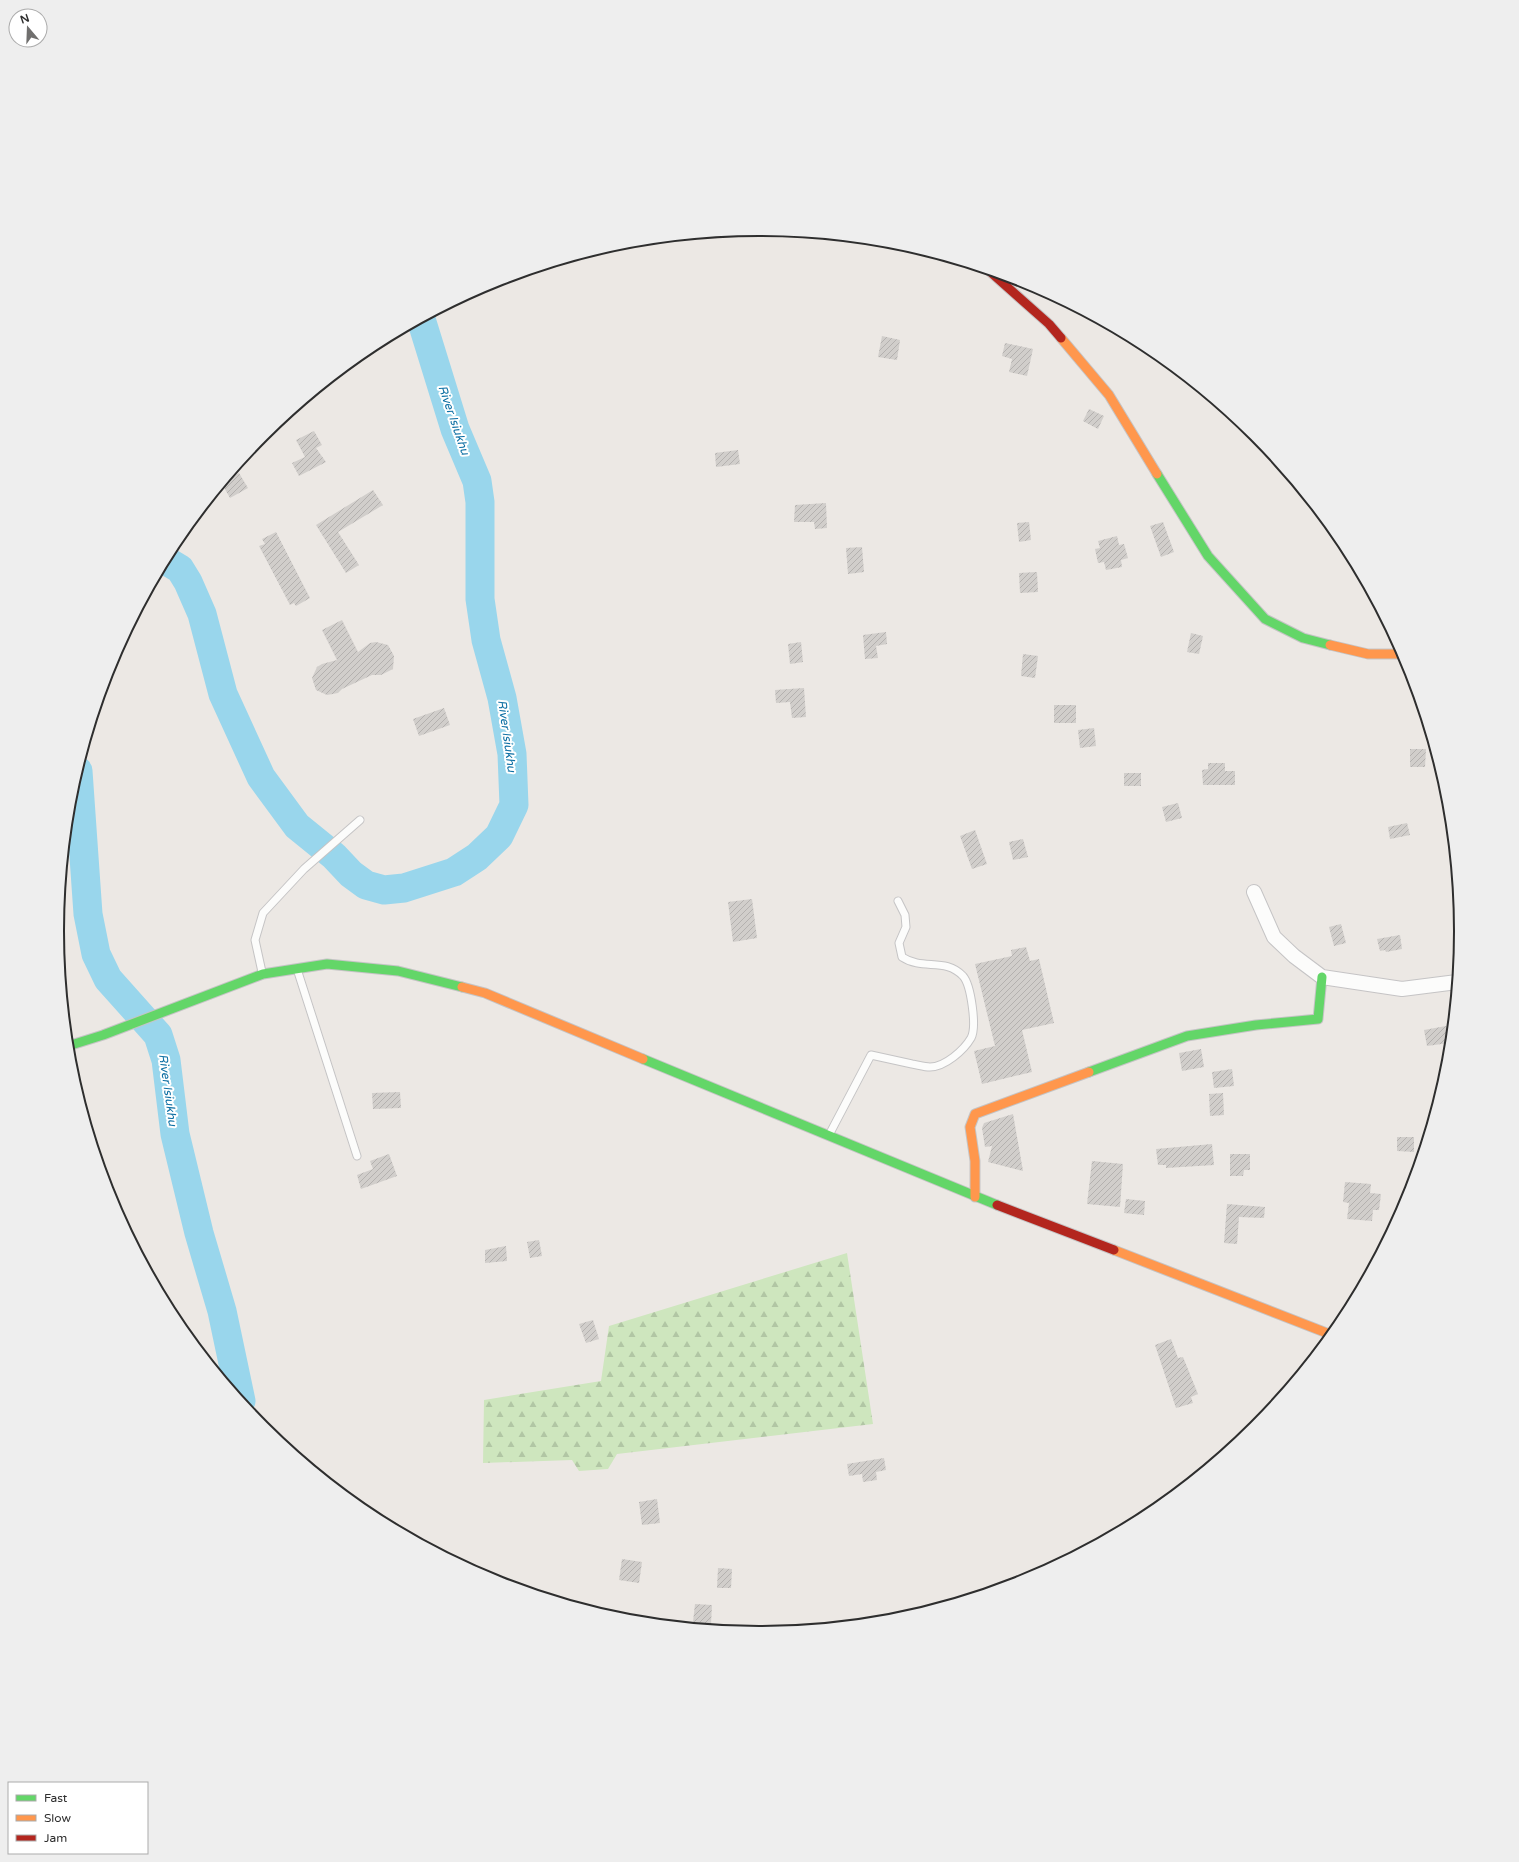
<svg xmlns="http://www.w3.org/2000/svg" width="1519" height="1862" font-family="'Varela Round',sans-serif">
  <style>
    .forest { fill: url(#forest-firs) }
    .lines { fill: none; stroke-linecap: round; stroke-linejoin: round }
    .river { stroke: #99d6ec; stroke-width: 29 }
    .building { fill: url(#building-hatch) }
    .lane-casing { stroke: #c5c4c5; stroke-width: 9 }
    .street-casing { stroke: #c5c4c5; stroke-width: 16 }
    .fast-casing { stroke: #c5c4c5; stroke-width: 11 }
    .slow-casing { stroke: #c5c4c5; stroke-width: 11 }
    .jam-casing { stroke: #c5c4c5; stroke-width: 11 }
    .lane { stroke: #fcfcfb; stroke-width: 7 }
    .street { stroke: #fcfcfb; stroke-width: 14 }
    .fast { stroke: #63d668; stroke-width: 9 }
    .slow { stroke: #ff974d; stroke-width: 9 }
    .jam { stroke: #b3261e; stroke-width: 9 }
    .labels { text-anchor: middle; stroke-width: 4; stroke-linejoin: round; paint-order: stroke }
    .water-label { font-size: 12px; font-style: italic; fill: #0d6fa3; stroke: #fff }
    .rim { fill: none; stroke: #2e2e2e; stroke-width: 2 }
  </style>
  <defs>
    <pattern id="forest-firs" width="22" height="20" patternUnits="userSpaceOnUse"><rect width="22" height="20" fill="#cee6be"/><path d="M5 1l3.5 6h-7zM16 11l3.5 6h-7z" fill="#b1c6a4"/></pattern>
    <pattern id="building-hatch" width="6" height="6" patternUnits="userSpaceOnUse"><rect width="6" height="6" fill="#d1cecb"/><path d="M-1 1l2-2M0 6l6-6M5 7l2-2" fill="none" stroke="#b4b1af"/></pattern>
  </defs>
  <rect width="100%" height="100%" fill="#ece8e4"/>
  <polygon class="forest" points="847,1253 873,1424 617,1454 608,1469 579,1471 572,1460 483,1463 484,1400 601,1381 609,1326"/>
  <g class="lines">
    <g class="river">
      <polyline points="165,560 180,569 188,582 202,614 223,694 261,777 297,826 334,856 351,874 366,885 384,890 404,888 454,872 477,857 499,836 514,805 512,754 502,698 486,640 480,599 480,502 477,481 455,429 421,319"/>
      <polyline points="78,771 88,914 96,954 108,979 158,1035 166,1060 175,1134 199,1233 222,1311 241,1401"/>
    </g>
  </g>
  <g class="building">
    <polygon points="882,336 900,340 897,360 878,357"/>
    <polygon points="1005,343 1033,349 1027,376 1009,372 1012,359 1002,356"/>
    <polygon points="1089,409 1104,416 1098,429 1083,421"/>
    <polygon points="314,431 322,445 316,448 326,462 299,476 292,463 305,457 296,440"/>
    <polygon points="738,450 740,464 716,467 715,453"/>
    <polygon points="239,473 248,488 230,498 222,484 225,481"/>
    <polygon points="373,490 383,505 338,532 359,565 346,573 316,525"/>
    <polygon points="826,503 827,528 815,529 814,522 794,522 795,505"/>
    <polygon points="1029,522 1031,540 1019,542 1017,523"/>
    <polygon points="1163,522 1174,552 1161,557 1150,526"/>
    <polygon points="276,532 310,598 296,606 294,603 290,605 259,546 265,544 262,539"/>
    <polygon points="1117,536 1119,545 1124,544 1128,558 1121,560 1122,567 1106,570 1104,562 1098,563 1095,549 1100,548 1098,541"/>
    <polygon points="862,547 864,572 848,574 846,548"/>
    <polygon points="1037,572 1038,592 1020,593 1019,573"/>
    <polygon points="342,620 358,652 370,643 376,642 388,645 394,656 393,669 381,675 372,675 342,689 338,693 327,695 316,690 312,678 317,667 322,664 337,660 322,630"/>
    <polygon points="886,632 887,644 876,646 878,658 865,659 863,635"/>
    <polygon points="1191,633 1203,636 1199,654 1187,652"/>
    <polygon points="801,642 803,662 790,664 788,644"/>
    <polygon points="1023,654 1038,656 1035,678 1021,676"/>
    <polygon points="804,688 806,717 792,718 790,702 776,703 775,690"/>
    <rect x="1054" y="705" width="22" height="18"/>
    <polygon points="444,708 450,725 419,736 413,719"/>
    <polygon points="1094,728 1096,746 1080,748 1078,730"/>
    <polygon points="1410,749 1426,749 1425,767 1410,767"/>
    <polygon points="1208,763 1225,763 1225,771 1235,771 1235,785 1203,785 1202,770 1208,769"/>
    <rect x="1124" y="773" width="17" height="13"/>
    <polygon points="1178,803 1182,818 1166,822 1162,807"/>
    <polygon points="1407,823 1410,835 1390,839 1388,827"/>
    <polygon points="975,830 987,864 972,869 960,836"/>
    <polygon points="1023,839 1028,857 1013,860 1009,842"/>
    <polygon points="752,899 757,938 733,942 728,902"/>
    <polygon points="1341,924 1346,943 1334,946 1329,927"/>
    <polygon points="1400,935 1402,949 1386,952 1385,950 1380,951 1377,939"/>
    <polygon points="1026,947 1030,961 1039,959 1054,1023 1022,1030 1032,1072 982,1084 974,1051 995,1046 975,964 1012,956 1011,950"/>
    <polygon points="1446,1026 1449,1043 1427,1046 1424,1030"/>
    <polygon points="1201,1049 1204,1067 1182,1071 1179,1053"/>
    <polygon points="1232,1069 1234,1086 1214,1088 1212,1072"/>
    <polygon points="400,1092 401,1108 373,1109 372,1093"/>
    <polygon points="1223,1093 1224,1115 1210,1116 1209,1094"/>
    <polygon points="1013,1114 1023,1171 988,1162 992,1146 985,1147 982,1128 984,1123"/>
    <polygon points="1397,1137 1414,1137 1414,1152 1397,1151"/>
    <polygon points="1212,1144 1214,1165 1166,1168 1166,1165 1158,1165 1156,1149"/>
    <polygon points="389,1154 397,1176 361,1189 357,1175 373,1169 370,1161"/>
    <polygon points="1230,1154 1250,1154 1250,1170 1244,1170 1243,1176 1230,1176"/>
    <polygon points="1092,1161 1123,1164 1120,1207 1087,1204"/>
    <polygon points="1345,1182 1371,1184 1370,1193 1381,1194 1379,1210 1373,1210 1372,1221 1347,1219 1349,1203 1343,1202"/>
    <polygon points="1126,1199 1145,1201 1144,1215 1124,1213"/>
    <polygon points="1227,1204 1265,1207 1264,1218 1239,1217 1237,1244 1224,1243"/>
    <polygon points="539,1240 542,1256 530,1258 527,1242"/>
    <polygon points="506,1246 507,1261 485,1263 485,1250"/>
    <polygon points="593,1320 599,1339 586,1343 579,1324"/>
    <polygon points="1171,1339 1178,1358 1183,1357 1198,1394 1191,1397 1193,1403 1176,1408 1155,1345"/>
    <polygon points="884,1458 886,1470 876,1472 877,1480 863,1482 862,1474 849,1476 847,1464"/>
    <polygon points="657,1499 660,1523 642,1525 639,1502"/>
    <polygon points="622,1559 642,1562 639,1583 619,1580"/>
    <polygon points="718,1568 732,1569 731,1588 717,1588"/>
    <polygon points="695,1604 712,1605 711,1624 693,1622"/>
  </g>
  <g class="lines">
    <defs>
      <g id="lane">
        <polyline points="297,969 357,1156"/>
        <polyline points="262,972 255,940 263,913 304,869 360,820"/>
        <path d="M829,1135L871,1055C885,1058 898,1061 912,1064C918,1065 925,1067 930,1067C945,1067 964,1050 971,1038C977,1027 971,985 963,976C945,957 923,971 902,957L899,943L906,927L905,915L898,901"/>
      </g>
      <polyline id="street" points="1254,892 1274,937 1294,956 1322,977 1402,989 1457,982"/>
      <g id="fast">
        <polyline points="1157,474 1208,556 1265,619 1303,638 1330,645"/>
        <polyline points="68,1046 103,1035 263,974 327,964 398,971 462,987"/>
        <polyline points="643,1059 997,1205"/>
        <polyline points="1089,1072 1187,1036 1256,1025 1318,1019 1322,977"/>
      </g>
      <g id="slow">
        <polyline points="1061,338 1109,395 1157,474"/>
        <polyline points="1330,645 1368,654 1404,654"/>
        <polyline points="462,987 485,993 643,1059"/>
        <polyline points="975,1197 975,1161 970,1127 975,1114 1089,1072"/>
        <polyline points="1114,1250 1332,1335"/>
      </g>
      <g id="jam">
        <polyline points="987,269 1049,324 1061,338"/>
        <polyline points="997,1205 1114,1250"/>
      </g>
    </defs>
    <use href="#lane" class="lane-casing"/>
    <use href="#street" class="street-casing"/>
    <use href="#fast" class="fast-casing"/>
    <use href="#slow" class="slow-casing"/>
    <use href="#jam" class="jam-casing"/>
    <use href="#lane" class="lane"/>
    <use href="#street" class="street"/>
    <use href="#fast" class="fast"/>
    <use href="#slow" class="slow"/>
    <use href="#jam" class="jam"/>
  </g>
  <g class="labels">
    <g class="water-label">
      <text transform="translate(454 420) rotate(71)" y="4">River Isiukhu</text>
      <text transform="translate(507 736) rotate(82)" y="4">River Isiukhu</text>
      <text transform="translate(168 1090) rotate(82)" y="4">River Isiukhu</text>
    </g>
  </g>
  <path d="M0 0H1519V1862H0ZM64 931a695 695 0 1 1 1390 0a695 695 0 1 1-1390 0Z" fill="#eee" fill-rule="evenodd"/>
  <path class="rim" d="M64 931a695 695 0 1 1 1390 0a695 695 0 1 1-1390 0Z"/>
  <rect x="8" y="1782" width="140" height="72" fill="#ffffff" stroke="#ababab"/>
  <rect x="16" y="1795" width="20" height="6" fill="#63d668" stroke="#ababab"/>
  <text x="44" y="1802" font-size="12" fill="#2e2e2e">Fast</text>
  <rect x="16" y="1815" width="20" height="6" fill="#ff974d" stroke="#ababab"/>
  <text x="44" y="1822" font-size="12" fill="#2e2e2e">Slow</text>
  <rect x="16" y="1835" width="20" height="6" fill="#b3261e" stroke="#ababab"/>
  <text x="44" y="1842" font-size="12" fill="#2e2e2e">Jam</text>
  <g transform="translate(28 28) rotate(341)"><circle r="19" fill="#ffffff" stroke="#ababab"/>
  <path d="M0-3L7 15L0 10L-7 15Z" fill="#706f6e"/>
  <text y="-6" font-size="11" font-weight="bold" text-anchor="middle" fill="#2e2e2e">N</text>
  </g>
</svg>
